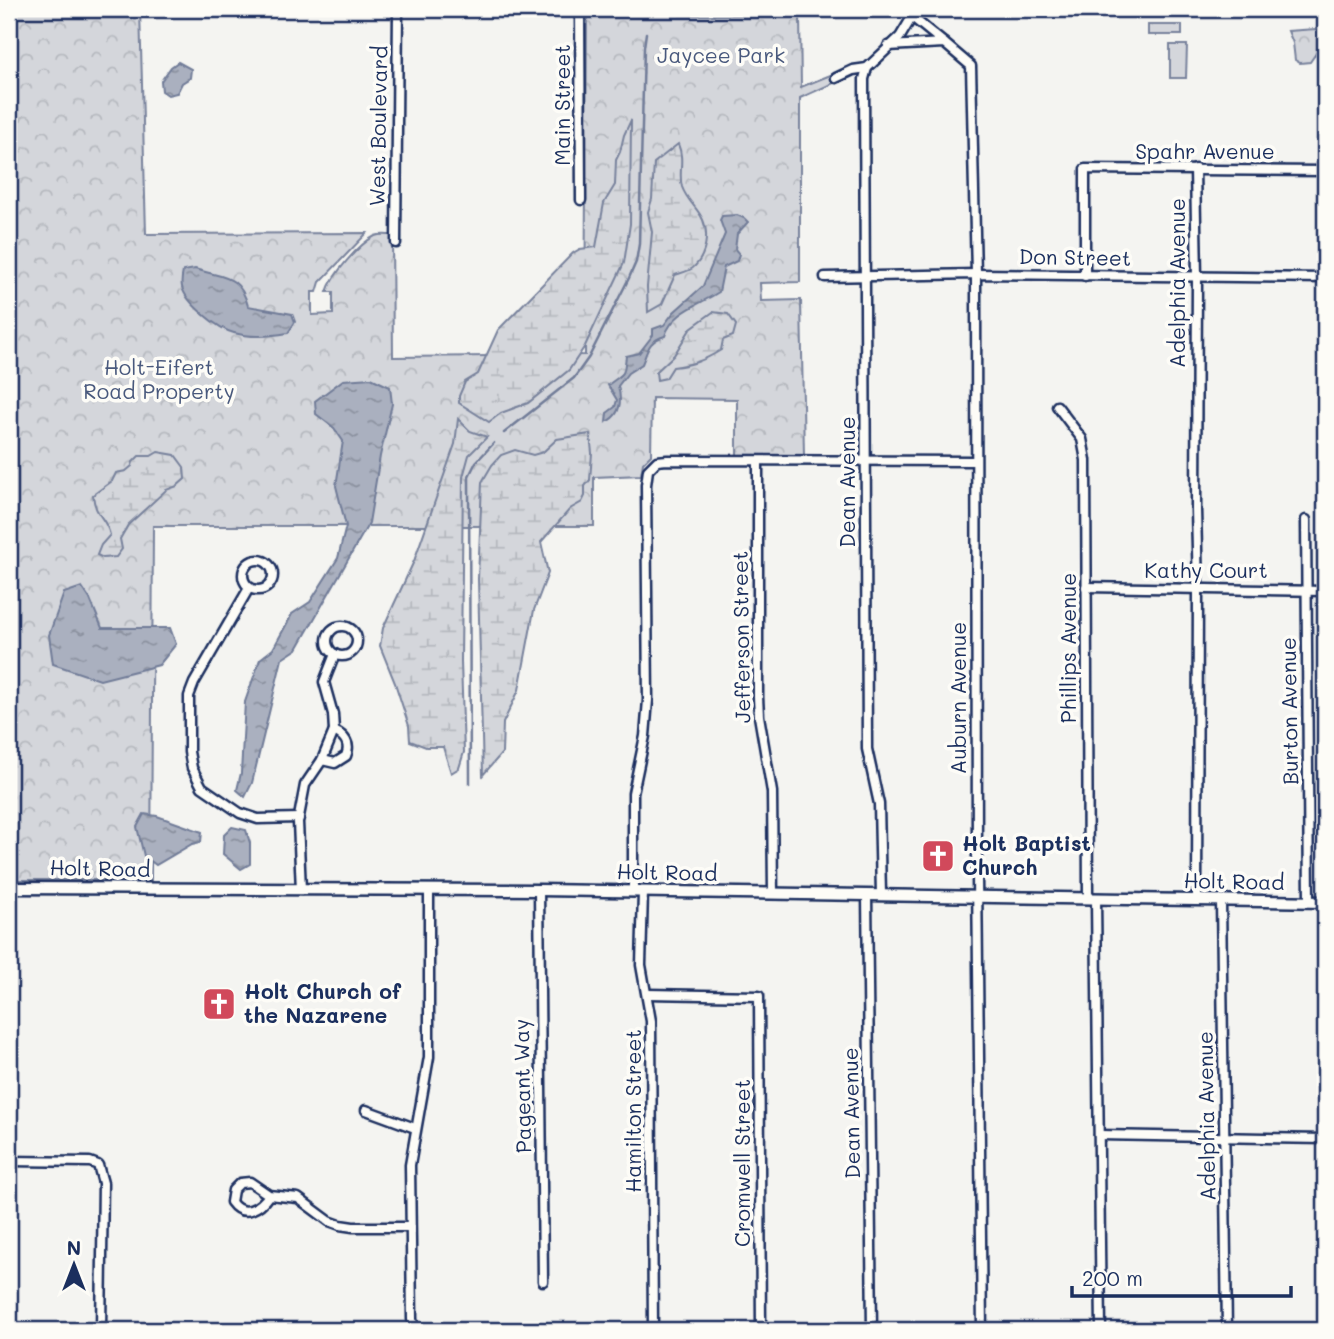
<svg xmlns="http://www.w3.org/2000/svg" width="1334" height="1339" font-family="Mali,sans-serif">
  <style>
    .grass { fill: #d4d6db; stroke: #78829c; stroke-width: 2 }
    .forest { fill: url(#forest-crowns); stroke: #78829c; stroke-width: 2 }
    .wetland { fill: url(#wetland-marsh); stroke: #78829c; stroke-width: 2 }
    .water { fill: url(#water-ripples); stroke: #717c98; stroke-width: 2 }
    .lines { fill: none; stroke-linecap: round; stroke-linejoin: round }
    .stream { stroke: #717c98; stroke-width: 2.5 }
    .minor-casing { stroke: #1b2f5e; stroke-width: 13 }
    .major-casing { stroke: #1b2f5e; stroke-width: 15 }
    .minor { stroke: #fdfcf7; stroke-width: 8 }
    .major { stroke: #fdfcf7; stroke-width: 10 }
    .labels { text-anchor: middle; stroke-width: 7; stroke-linejoin: round; paint-order: stroke }
    .park-label { font-size: 21px; fill: #49597d; stroke: #fdfcf7 }
    .street-label { font-size: 21px; fill: #1b2f5e; stroke: #fdfcf7 }
    .poi-label { font-size: 21px; font-weight: bold; fill: #1b2f5e; stroke: #fdfcf7; text-anchor: start }
  </style>
  <defs>
    <pattern id="forest-crowns" width="20" height="18" patternUnits="userSpaceOnUse" patternTransform="scale(1.75)"><rect width="20" height="18" fill="#d4d6db"/><path d="M2 6a3 3 0 1 1 6 0M12 15a3 3 0 1 1 6 0" fill="none" stroke="#b5b8be"/></pattern>
    <pattern id="wetland-marsh" width="20" height="14" patternUnits="userSpaceOnUse" patternTransform="scale(1.75)"><rect width="20" height="14" fill="#d4d6db"/><path d="M1 5h8M5 5V1M11 12h8M15 12V8" fill="none" stroke="#b5b8be"/></pattern>
    <pattern id="water-ripples" width="26" height="14" patternUnits="userSpaceOnUse" patternTransform="scale(1.75)"><rect width="26" height="14" fill="#aab0bf"/><path d="M2 4q2-2 4 0t4 0M15 11q2-2 4 0t4 0" fill="none" stroke="#8a909e"/></pattern>
  </defs>
  <rect width="100%" height="100%" fill="#f4f4f1"/>
  <filter id="ink" filterUnits="userSpaceOnUse"><feTurbulence type="fractalNoise" baseFrequency=".0143" numOctaves="2"/><feDisplacementMap in="SourceGraphic" scale="14" xChannelSelector="R" yChannelSelector="G"/><feConvolveMatrix kernelMatrix="1 2 1 2 8 2 1 2 1" color-interpolation-filters="sRGB"/></filter>
  <g filter="url(#ink)">
    <polygon class="grass" points="1170,45 1187,45 1186,78 1170,78"/>
    <g class="forest">
      <path d="M9,9H140L146,234L367,233L320,282L317,292H312V315L333,314V292H327C332,275 359,244 375,236C380,234 387,235 392,235L393,357L585,355L587,9H680V15H800L801,87L833,74L838,81L800,98V282L760,283L761,301L801,300L804,456H737V399L652,398L651,455L643,463L641,475L594,477V526H153L151,880H9Z"/>
      <rect x="1148" y="25" width="34" height="10"/>
      <path d="M1316,29L1322,33C1322,44 1317,53 1310,62L1300,63L1295,60L1293,43L1288,31Z"/>
    </g>
    <g class="wetland">
      <polygon points="631,120 630,224 624,263 585,346 569,370 528,403 501,413 489,422 459,403 459,396 465,382 478,374 498,330 573,253 580,249 596,247 604,203 615,185 616,160 620,152 624,135"/>
      <path d="M678,144C685,160 678,173 682,187C687,201 698,208 703,220C709,234 706,255 695,266C691,271 681,273 675,275L662,304L648,312L647,287L652,232L648,212L652,199L654,163Z"/>
      <path d="M713,312L728,314L736,325L733,336L723,340L721,350C705,360 692,365 673,367L666,378L657,380L656,372L674,355L691,328Z"/>
      <polygon points="458,419 470,431 487,437 469,455 463,477 461,662 464,752 459,768 451,773 443,747 426,747 410,741 409,726 395,683 380,646 383,628 414,561 455,444"/>
      <polygon points="590,434 592,453 590,480 585,486 585,496 582,502 570,509 541,542 548,573 534,610 519,690 503,723 502,753 483,775 478,579 482,482 492,465 501,455 515,450 533,455 543,452 557,439"/>
      <path d="M158,452L175,455L184,467L185,479L177,486L166,490L128,525L120,539L122,549L116,557L103,558L97,555L101,545L110,535C106,517 95,517 93,495L112,481L116,473L126,471L132,466L133,462L139,456H151Z"/>
    </g>
    <g class="water">
      <polygon points="178,62 191,69 190,78 182,83 177,93 168,95 162,91 161,81 171,67"/>
      <path d="M737,215L744,218L748,222L737,234L735,249L739,254L737,261L724,267L719,292C699,305 672,312 665,336C648,341 648,350 642,364L628,373L618,386C622,401 621,415 606,422L607,413L615,407L617,400L608,385C626,371 623,378 626,356L639,353L653,335V329L664,325L674,312L703,286L725,234L720,220L722,216Z"/>
      <path d="M195,269C223,278 240,274 248,306L292,314L295,322L288,333C270,336 252,338 234,333C218,329 186,303 182,287C181,283 182,276 183,271Z"/>
      <polygon points="371,378 390,387 392,404 380,456 369,523 297,649 282,659 252,783 245,797 237,790 241,773 245,702 260,659 273,649 292,614 310,602 338,558 346,526 336,486 343,441 334,428 316,414 315,401 343,380"/>
      <polygon points="82,587 90,599 102,628 170,628 176,644 159,665 100,680 53,664 49,635 64,593"/>
      <polygon points="144,814 157,816 202,832 201,842 192,844 156,865 144,856 137,827"/>
      <polygon points="232,827 246,830 250,843 250,864 241,869 223,854 224,835"/>
    </g>
    <g class="lines">
      <g class="stream">
        <polyline points="504,433 574,378 589,357 629,278 636,262 639,244 644,47 646,33"/>
        <polyline points="470,784 469,476 476,462 494,443"/>
      </g>
      <defs>
        <g id="minor">
          <polyline points="580,9 581,200"/>
          <polyline points="912,17 944,43"/>
          <polyline points="888,46 944,43 971,66 976,274 977,876 982,1330"/>
          <polyline points="867,68 864,79 867,749 879,804 881,895"/>
          <polyline points="836,78 853,70 867,68 900,37 912,17 912,9"/>
          <polyline points="1195,169 1197,277 1196,510 1198,588 1197,900"/>
          <polyline points="396,243 398,9"/>
          <polyline points="1085,276 1085,169 1325,171"/>
          <polyline points="825,277 976,274 1325,278"/>
          <polyline points="1057,406 1082,439 1086,460 1088,899"/>
          <polyline points="758,462 758,697 759,716 772,792 773,894"/>
          <polyline points="1306,520 1309,902"/>
          <circle cx="258" cy="575" r="15"/>
          <polyline points="1086,587 1325,591"/>
          <polyline points="249,588 194,683 189,696 189,752 192,768 202,787 240,813 258,819 299,818"/>
          <circle cx="342" cy="641" r="15"/>
          <path d="M322,760L335,763L346,756C351,744 345,736 334,731"/>
          <polyline points="301,890 298,822 305,785 322,760 334,731 333,714 324,682 335,654"/>
          <polyline points="539,890 543,1281"/>
          <polyline points="633,892 633,793 645,736 648,700 646,485 648,470 657,461 667,460 975,461"/>
          <polyline points="643,892 641,965 651,1021 653,1330"/>
          <polyline points="867,895 872,1330"/>
          <polyline points="1096,899 1101,1330"/>
          <polyline points="1221,901 1227,1330"/>
          <polyline points="647,994 759,996 761,1330"/>
          <polyline points="366,1110 415,1128"/>
          <polyline points="1099,1135 1325,1139"/>
          <polyline points="9,1161 90,1162 98,1165 103,1183 101,1330"/>
          <path d="M269,1195C260,1208 243,1219 231,1202L233,1190L240,1183L250,1182L269,1195L298,1198L329,1221L340,1225L353,1227H409"/>
          <polyline points="414,1330 412,1319 410,1165 429,1057 429,891"/>
        </g>
        <polyline id="major" points="9,888 539,890 1325,902"/>
      </defs>
      <use href="#minor" class="minor-casing"/>
      <use href="#major" class="major-casing"/>
      <use href="#minor" class="minor"/>
      <use href="#major" class="major"/>
    </g>
  </g>
  <defs>
    <symbol id="church-square" viewBox="-11 -11 22 22"><rect x="-9" y="-9" width="18" height="18" rx="4" fill="#d1495b" stroke="#fdfcf7"/><path d="M-1.2-6h2.4v3.5h3.3v2.4h-3.3V6h-2.4V-.1h-3.3v-2.4h3.3Z" fill="#fff"/></symbol>
  </defs>
  <g fill-rule="evenodd">
    <use href="#church-square" x="919" y="837" width="38" height="38"/>
    <use href="#church-square" x="200" y="985" width="38" height="38"/>
  </g>
  <g class="labels">
    <g class="park-label">
      <text x="721" y="63">Jaycee Park</text>
      <text x="159" y="375">Holt-Eifert<tspan x="159" dy="24">Road Property</tspan></text>
    </g>
    <g class="street-label">
      <text transform="translate(563 105) rotate(-90)" y="7">Main Street</text>
      <text transform="translate(379 126) rotate(-89)" y="7">West Boulevard</text>
      <text x="1205" y="159">Spahr Avenue</text>
      <text transform="translate(1075 258) rotate(1)" y="7">Don Street</text>
      <text transform="translate(1178 283) rotate(-90)" y="7">Adelphia Avenue</text>
      <text transform="translate(848 482) rotate(-90)" y="7">Dean Avenue</text>
      <text x="1206" y="578">Kathy Court</text>
      <text transform="translate(742 637) rotate(-91)" y="7">Jefferson Street</text>
      <text transform="translate(1069 648) rotate(-90)" y="7">Phillips Avenue</text>
      <text transform="translate(959 698) rotate(-90)" y="7">Auburn Avenue</text>
      <text transform="translate(1290 711) rotate(-91)" y="7">Burton Avenue</text>
      <text transform="translate(100 869) rotate(1)" y="7">Holt Road</text>
      <text transform="translate(667 873) rotate(1)" y="7">Holt Road</text>
      <text transform="translate(1234 882) rotate(1)" y="7">Holt Road</text>
      <text transform="translate(523 1086) rotate(-91)" y="7">Pageant Way</text>
      <text transform="translate(634 1111) rotate(-90)" y="7">Hamilton Street</text>
      <text transform="translate(852 1113) rotate(-91)" y="7">Dean Avenue</text>
      <text transform="translate(1207 1116) rotate(-91)" y="7">Adelphia Avenue</text>
      <text transform="translate(743 1163) rotate(-90)" y="7">Cromwell Street</text>
    </g>
    <g class="poi-label">
      <text x="962" y="851">Holt Baptist<tspan x="962" dy="24">Church</tspan></text>
      <text x="244" y="999">Holt Church of<tspan x="244" dy="24">the Nazarene</tspan></text>
    </g>
  </g>
  <rect width="1334" height="1339" fill="none" stroke="#fdfcf7" stroke-width="35"/>
  <rect x="18" y="18" width="1299" height="1304" fill="none" stroke="#1b2f5e" stroke-width="2.5" filter="url(#ink)"/>
  <g transform="translate(74 1265)" stroke="#fdfcf7" stroke-width="5" paint-order="stroke">
  <path d="M0-5L12 26L0 18L-12 26Z" fill="#1b2f5e"/>
  <text y="-10" font-size="19" font-weight="bold" text-anchor="middle" fill="#1b2f5e">N</text>
  </g>
  <path d="M1072 1286v10h219v-10" fill="none" stroke="#1b2f5e" stroke-width="3.5"/>
  <text x="1082" y="1286" font-size="21" fill="#1b2f5e" stroke="#fdfcf7" stroke-width="5" paint-order="stroke">200 m</text>
</svg>
